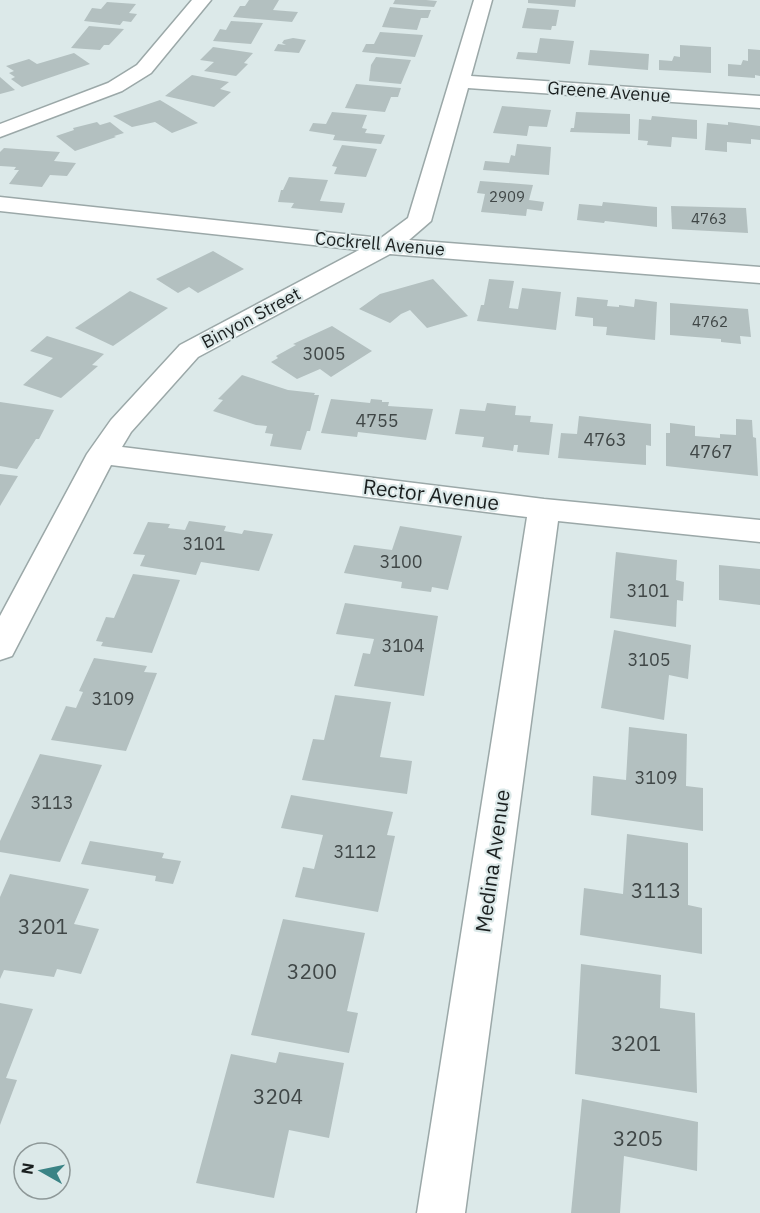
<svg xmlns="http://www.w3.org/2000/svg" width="760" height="1213" font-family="'IBM Plex Sans',sans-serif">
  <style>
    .building { fill: #b3c0c0 }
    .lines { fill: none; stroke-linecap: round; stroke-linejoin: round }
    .street-casing { stroke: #9ba8a8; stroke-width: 3 }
    .street { fill: #fff; fill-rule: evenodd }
    .labels { text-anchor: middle; stroke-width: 4.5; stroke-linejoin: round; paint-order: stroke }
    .far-number-label { font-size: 15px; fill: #404747 }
    .far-street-label { font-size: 18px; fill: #1a1f1f; stroke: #dce9e9 }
    .number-label { font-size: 18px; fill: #404747 }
    .street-label { font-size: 21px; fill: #1a1f1f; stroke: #dce9e9 }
    .near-number-label { font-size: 21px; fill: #404747 }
  </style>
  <rect width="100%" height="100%" fill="#dce9e9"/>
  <g class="building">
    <polygon points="249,0 279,0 273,10 298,12 292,22 233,17 240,6 245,6"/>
    <polygon points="395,0 426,0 437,1 434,7 393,4"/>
    <polygon points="528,0 576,0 575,7 528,3"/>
    <polygon points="107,2 136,4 129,13 137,14 131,22 123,21 120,25 84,21 92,8 101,9"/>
    <polygon points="390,7 419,10 431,10 428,18 421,18 417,30 382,27"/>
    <polygon points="527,8 559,10 556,26 552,26 551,30 522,28"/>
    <polygon points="231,21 263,23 251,44 213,41 220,29 226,30"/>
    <polygon points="89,26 124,29 109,45 104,45 100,50 71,48"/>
    <polygon points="380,32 423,35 415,57 362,52 366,44 374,44"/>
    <polygon points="293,38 306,40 299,53 274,51 278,44 286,45 282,43 284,40"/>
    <polygon points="540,38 574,41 570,64 516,59 518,52 537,53"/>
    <polygon points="680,45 711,47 711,73 659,70 659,60 672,61 674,56 680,57"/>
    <polygon points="213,47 253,53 244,63 248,64 236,76 204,71 214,62 200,60"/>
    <polygon points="748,49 760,50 760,76 755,75 755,78 728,76 728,64 741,65 743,60 748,61"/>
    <polygon points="590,50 649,54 648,70 588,65"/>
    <polygon points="74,53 90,64 22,87 11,79 15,77 9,73 14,71 6,66 29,59 37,64"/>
    <polygon points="376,57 411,60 401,84 369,81 371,65"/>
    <polygon points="192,75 229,82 220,89 231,92 214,107 165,96"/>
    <polygon points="0,77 15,90 0,94"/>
    <polygon points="356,84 401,88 398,97 391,97 385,112 345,108"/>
    <polygon points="160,100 198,123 172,133 155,122 132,127 113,116"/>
    <polygon points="502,106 551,110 547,127 529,126 527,136 493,133"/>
    <polygon points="332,112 367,115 362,128 367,129 365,133 385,135 381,144 333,140 335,135 309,131 313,123 326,124"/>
    <polygon points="576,112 630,114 630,134 570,132 571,128 574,128"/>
    <polygon points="652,116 697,120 697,139 672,137 671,147 647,145 648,141 638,140 639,119 651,120"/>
    <polygon points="97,122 100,125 110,122 124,133 114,136 116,137 75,151 56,136 74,130 73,128"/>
    <polygon points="728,122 760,126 760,140 751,139 751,144 727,142 727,152 705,150 707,123 728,125"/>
    <polygon points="517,144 551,147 549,175 483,170 485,161 509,163 511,155 515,156"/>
    <polygon points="342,145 377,149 366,177 334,174 337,167 332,166"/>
    <polygon points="4,148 60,152 54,161 76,163 67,176 50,175 42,187 9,184 19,170 14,170 16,167 0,166 0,152"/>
    <polygon points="289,177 328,180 320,201 345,203 342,213 291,208 294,203 278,202 281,190 283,190"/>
    <polygon points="480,181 533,185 529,200 544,202 542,211 527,209 526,216 481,212 485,194 477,193"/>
    <polygon points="603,202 657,207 657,227 605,221 604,223 577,220 579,204 602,206"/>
    <polygon points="671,206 746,208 748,233 672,229"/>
    <polygon points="213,251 244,269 198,293 189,287 178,293 156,279"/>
    <polygon points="433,279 468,316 427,328 410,310 401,314 390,323 359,309 380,294"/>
    <polygon points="489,279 514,281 509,308 518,309 522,288 561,292 556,330 477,321 481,305 484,305"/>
    <polygon points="130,291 168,308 113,346 75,328"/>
    <polygon points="577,297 608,300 607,306 619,307 619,305 634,307 635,299 657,302 655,340 606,335 607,327 593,326 593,318 575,316"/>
    <polygon points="670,303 748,309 751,337 740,336 741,344 721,342 721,339 670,335"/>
    <polygon points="332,326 372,351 331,377 320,369 297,379 271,362 278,358 276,356 296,345 293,344"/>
    <polygon points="47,336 104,354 92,365 98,366 61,398 23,385 53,358 30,351"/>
    <polygon points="242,375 288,390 315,393 314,395 319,395 310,431 307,431 301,450 270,446 273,434 265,433 267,426 256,425 213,411 223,400 218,399"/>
    <polygon points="331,399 370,403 371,399 382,400 382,402 389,402 388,406 433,409 426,440 358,432 357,437 321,433"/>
    <polygon points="0,402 54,410 39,439 36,439 17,469 0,466"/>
    <polygon points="487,403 516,406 515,415 531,416 530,422 553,424 549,455 517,452 518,445 514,445 513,451 482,447 484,437 455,434 460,409 485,411"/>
    <polygon points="579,416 651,424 651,446 646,445 646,465 558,458 561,433 577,434"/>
    <polygon points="736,419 752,420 753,437 756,438 758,476 666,466 666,433 670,433 670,423 695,426 695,436 720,438 720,434 736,435"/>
    <polygon points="0,474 18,476 0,506"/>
    <polygon points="189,521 226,526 224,531 242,534 244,530 273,534 259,571 201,562 196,575 140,566 145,555 133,554 148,522 170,524 168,528 185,530"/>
    <polygon points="400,526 462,536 448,590 432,587 431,592 401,588 402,582 344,573 354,545 392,550"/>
    <polygon points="616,552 677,560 676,580 684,582 683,601 677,600 676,627 610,618"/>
    <polygon points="719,565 760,569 760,605 719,600"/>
    <polygon points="133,574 180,580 152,653 101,646 103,642 96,641 106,617 114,618"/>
    <polygon points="345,603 438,616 424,696 354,686 363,653 370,654 374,639 336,634"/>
    <polygon points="614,630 691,645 688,679 669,675 664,720 601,708"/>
    <polygon points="94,658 147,666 144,672 157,673 126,751 51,740 66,706 76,708 83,692 79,691"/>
    <polygon points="335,695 391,702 380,757 412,761 407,794 302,780 313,739 324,740"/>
    <polygon points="629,727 687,734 686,786 703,788 703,831 591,815 593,776 626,780"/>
    <polygon points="40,754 102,765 60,862 0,852 0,841"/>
    <polygon points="291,795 393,812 387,835 395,836 378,912 295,897 303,867 314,869 323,835 281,828"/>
    <polygon points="627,834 688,843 688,905 702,908 702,954 580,935 584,888 623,894"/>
    <polygon points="90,841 164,853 162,858 181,861 173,884 155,881 156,876 81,864"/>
    <polygon points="10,874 89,889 74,924 99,929 81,974 57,969 54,977 4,970 0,979 0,897"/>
    <polygon points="283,919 365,933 347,1011 358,1013 349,1053 251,1035"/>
    <polygon points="581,964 661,975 660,1008 695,1013 697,1093 575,1074"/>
    <polygon points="0,1003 33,1009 6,1078 17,1080 0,1125"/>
    <polygon points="279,1052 344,1063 329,1138 289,1130 274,1198 196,1183 231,1054 276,1063"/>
    <polygon points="582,1099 698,1122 697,1171 624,1156 620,1213 571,1213"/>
  </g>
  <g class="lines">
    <defs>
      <g id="street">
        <polygon points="192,0 211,0 151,73 122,91 0,137 0,124 108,83 137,65"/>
        <polygon points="474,0 492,0 471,76 760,96 760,108 468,88 431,221 409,240 760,267 760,283 390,254 198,357 131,432 122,447 544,499 760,520 760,542 558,521 465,1213 417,1213 527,517 111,465 12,656 0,660 0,616 87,454 111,420 180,345 359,250 0,211 0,197 381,238 408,218"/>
      </g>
    </defs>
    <use href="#street" class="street-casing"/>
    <use href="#street" class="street"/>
  </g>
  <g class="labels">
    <g class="far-number-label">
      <text x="507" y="202">2909</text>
      <text x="709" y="224">4763</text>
      <text x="710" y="327">4762</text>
    </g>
    <g class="far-street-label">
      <text transform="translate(609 92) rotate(4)" y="6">Greene Avenue</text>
      <text transform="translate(380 244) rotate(5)" y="6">Cockrell Avenue</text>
      <text transform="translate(251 318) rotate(-28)" y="6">Binyon Street</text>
    </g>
    <g class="number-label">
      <text x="324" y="360">3005</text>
      <text x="377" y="427">4755</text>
      <text x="605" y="446">4763</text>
      <text x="711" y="458">4767</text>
      <text x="204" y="550">3101</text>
      <text x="401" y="568">3100</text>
      <text x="648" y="597">3101</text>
      <text x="403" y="652">3104</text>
      <text x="649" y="666">3105</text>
      <text x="113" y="705">3109</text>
      <text x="656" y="784">3109</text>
      <text x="52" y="809">3113</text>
      <text x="355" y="858">3112</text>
    </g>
    <g class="street-label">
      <text transform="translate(431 495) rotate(7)" y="7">Rector Avenue</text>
      <text transform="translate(493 861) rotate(-82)" y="7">Medina Avenue</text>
    </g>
    <g class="near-number-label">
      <text x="656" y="898">3113</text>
      <text x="43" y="934">3201</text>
      <text x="312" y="979">3200</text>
      <text x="636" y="1051">3201</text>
      <text x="278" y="1104">3204</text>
      <text x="638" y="1146">3205</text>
    </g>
  </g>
  <g transform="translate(42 1171) rotate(279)"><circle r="28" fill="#dce9e9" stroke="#8e9898" stroke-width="1.5"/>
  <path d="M0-4.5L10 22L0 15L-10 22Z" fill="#3a8385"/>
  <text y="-9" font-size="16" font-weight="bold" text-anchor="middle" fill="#1a1f1f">N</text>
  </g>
</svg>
